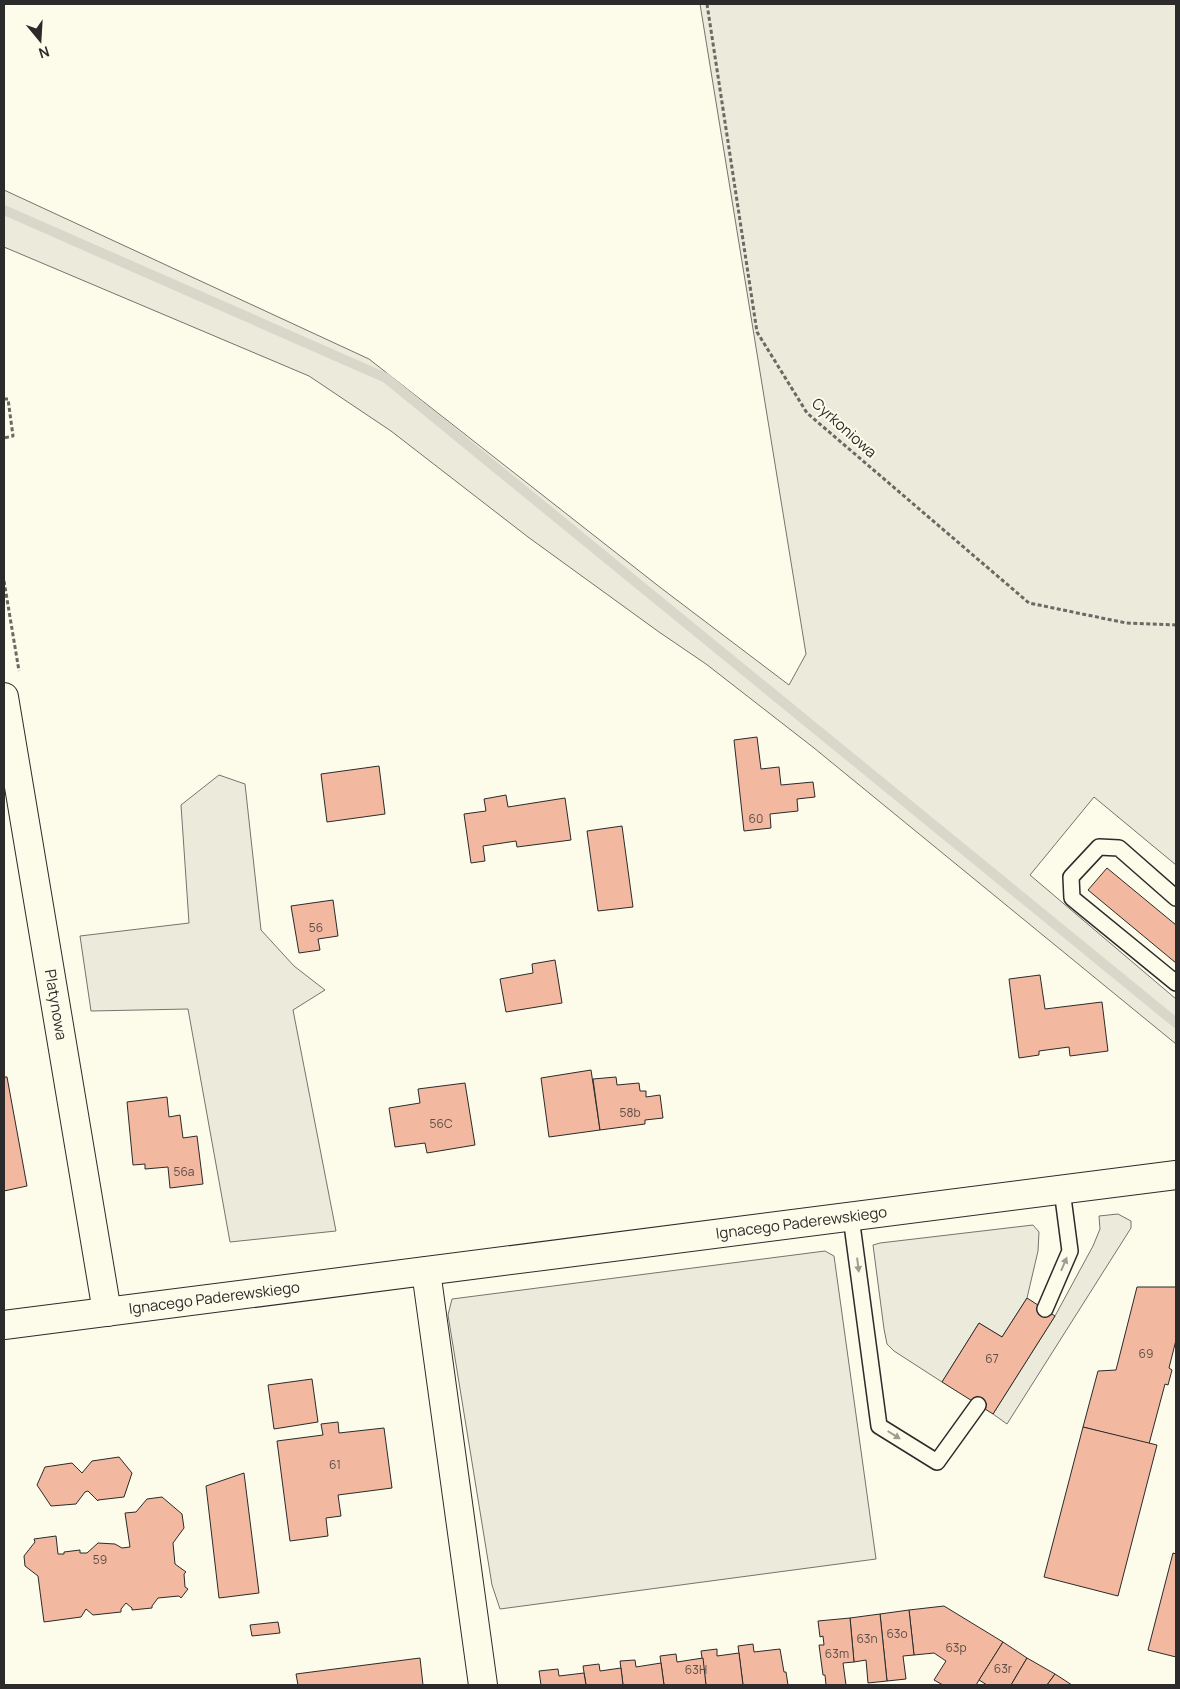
<svg xmlns="http://www.w3.org/2000/svg" width="1180" height="1689" font-family="Manrope,sans-serif">
  <style>
    .green { fill: #ecebdb; stroke: #74746e }
    .lines { fill: none; stroke-linecap: round; stroke-linejoin: round }
    .stream { stroke: #d8d7c9; stroke-width: 10 }
    .building { fill: #f2b8a0; stroke: #2b2b2b }
    .service-casing { stroke: #2b2b2b; stroke-width: 18 }
    .minor-casing { stroke: #2b2b2b; stroke-width: 30 }
    .tertiary-casing { stroke: #2b2b2b; stroke-width: 30 }
    .path { stroke: #6a6964; stroke-width: 3; stroke-dasharray: 4 2.5; stroke-linecap: butt }
    .service { stroke: #fdfbea; stroke-width: 15 }
    .minor { stroke: #fdfbea; stroke-width: 28 }
    .tertiary { stroke: #fdfbea; stroke-width: 28 }
    .oneway { fill: #9e9d94 }
    .labels { text-anchor: middle; stroke-width: 4; stroke-linejoin: round; paint-order: stroke }
    .number-label { font-size: 12px; fill: #5d4e48 }
    .street-label { font-size: 15px; fill: #2b2b2b; stroke: #fdfbea }
  </style>
  <rect width="100%" height="100%" fill="#fdfbea"/>
  <g class="green">
    <polygon points="700,4 1176,4 1176,865 1094,797 1030,875 1176,999 1176,1044 814,748 706,664 659,632 528,537 391,431 309,376 4,247 4,190 369,359 661,588 789,685 806,654"/>
    <polygon points="219,775 245,784 261,930 294,966 325,990 293,1010 336,1231 230,1242 188,1009 91,1011 80,936 189,923 181,805"/>
    <polygon points="1118,1214 1131,1221 1131,1228 1007,1424 993,1414 1055,1316 1093,1246 1100,1229 1099,1216"/>
    <polygon points="1033,1225 1039,1232 1038,1251 1027,1298 1002,1337 979,1323 942,1382 894,1351 887,1344 884,1329 873,1245 880,1243"/>
    <polygon points="825,1251 834,1256 876,1559 500,1609 492,1585 448,1315 452,1299"/>
  </g>
  <g class="lines">
    <polyline class="stream" points="4,210 386,378 1176,1023"/>
  </g>
  <g class="building">
    <polygon points="757,737 761,769 779,767 781,785 813,782 815,797 797,799 798,811 770,814 771,828 744,831 734,740"/>
    <polygon points="379,766 385,814 327,822 321,774"/>
    <polygon points="506,795 508,807 565,798 571,840 517,847 516,841 483,846 485,861 471,863 464,814 486,811 484,799"/>
    <polygon points="622,826 633,907 598,911 587,831"/>
    <polygon points="1107,868 1176,925 1176,963 1088,890"/>
    <polygon points="333,900 338,936 318,939 320,950 299,953 291,906"/>
    <polygon points="555,960 562,1003 506,1012 500,979 533,973 532,964"/>
    <polygon points="1040,975 1045,1009 1102,1002 1108,1051 1070,1056 1069,1047 1039,1051 1039,1055 1019,1058 1009,979"/>
    <polygon points="591,1070 600,1130 549,1137 541,1078"/>
    <polygon points="4,1077 7,1077 27,1186 4,1191"/>
    <polygon points="616,1077 617,1085 639,1083 640,1091 646,1091 646,1097 660,1095 663,1118 645,1120 645,1124 600,1130 593,1079"/>
    <polygon points="465,1083 475,1145 427,1153 425,1143 395,1147 389,1108 420,1103 418,1089"/>
    <polygon points="167,1097 169,1117 180,1115 183,1138 197,1136 203,1184 170,1188 168,1167 145,1169 145,1164 133,1165 127,1102"/>
    <polygon points="1137,1287 1176,1287 1176,1340 1169,1368 1172,1370 1168,1385 1165,1384 1149,1444 1083,1427 1098,1371 1116,1370"/>
    <polygon points="1027,1298 1055,1316 993,1414 942,1382 979,1323 1002,1337"/>
    <polygon points="312,1379 318,1422 274,1429 268,1385"/>
    <polygon points="338,1422 339,1433 384,1428 392,1488 338,1495 341,1516 326,1518 328,1536 290,1541 277,1441 323,1435 321,1424"/>
    <polygon points="1083,1427 1157,1445 1118,1596 1044,1577"/>
    <polygon points="119,1457 132,1473 124,1497 98,1500 98,1501 88,1491 85,1492 76,1504 51,1506 37,1485 45,1467 72,1463 82,1473 92,1461"/>
    <polygon points="244,1473 259,1593 219,1598 206,1486"/>
    <polygon points="162,1497 182,1514 184,1528 173,1543 175,1564 186,1572 184,1574 185,1587 188,1589 181,1598 179,1596 158,1598 152,1606 152,1608 132,1610 132,1608 126,1603 121,1609 121,1612 93,1615 86,1609 81,1617 44,1622 38,1576 25,1566 24,1556 35,1542 34,1539 56,1536 58,1554 64,1554 64,1552 80,1550 80,1553 87,1553 98,1543 115,1544 122,1548 130,1547 125,1513 136,1512 147,1499"/>
    <polygon points="1173,1553 1176,1554 1176,1657 1148,1650"/>
    <polygon points="944,1606 1003,1642 976,1685 943,1685 934,1680 946,1661 934,1653 914,1655 909,1610"/>
    <polygon points="909,1610 914,1655 903,1656 906,1679 887,1681 880,1614"/>
    <polygon points="880,1614 887,1681 868,1683 866,1660 854,1662 850,1618"/>
    <polygon points="850,1618 854,1662 843,1663 846,1685 826,1685 825,1675 823,1675 819,1645 824,1645 823,1636 820,1637 818,1621"/>
    <polygon points="278,1622 280,1633 252,1636 250,1625"/>
    <polygon points="1003,1642 1027,1658 1011,1685 987,1685 979,1680"/>
    <polygon points="753,1644 754,1652 780,1649 784,1672 786,1672 788,1685 743,1685 738,1646"/>
    <polygon points="717,1649 717,1656 739,1653 743,1685 706,1685 701,1651"/>
    <polygon points="676,1654 677,1662 703,1658 706,1685 664,1685 660,1656"/>
    <polygon points="420,1658 423,1685 298,1685 296,1674"/>
    <polygon points="1027,1658 1055,1674 1047,1685 1011,1685"/>
    <polygon points="635,1660 636,1667 661,1663 664,1685 623,1685 620,1661"/>
    <polygon points="599,1664 600,1671 621,1668 623,1685 586,1685 583,1666"/>
    <polygon points="558,1669 559,1676 584,1673 586,1685 541,1685 539,1671"/>
    <polygon points="1055,1674 1072,1685 1047,1685"/>
  </g>
  <g class="lines">
    <defs>
      <g id="service">
        <polyline points="1176,898 1119,848 1099,847 1071,877 1072,898 1176,983"/>
        <polyline points="851,1217 879,1426 937,1462 978,1405"/>
        <polyline points="1045,1309 1070,1251 1062,1190"/>
      </g>
      <g id="minor">
        <path id="s1" d="M4,697L107,1312"/>
        <polyline points="426,1271 483,1685"/>
      </g>
      <g id="tertiary">
        <path id="s2" d="M4,1325L1176,1175"/>
      </g>
    </defs>
    <use href="#service" class="service-casing"/>
    <use href="#minor" class="minor-casing"/>
    <use href="#tertiary" class="tertiary-casing"/>
    <g class="path">
      <polyline points="707,4 757,332 807,413 1029,603 1126,623 1176,625"/>
      <polyline points="4,399 8,399 13,436 4,438"/>
      <polyline points="4,581 19,671"/>
    </g>
    <use href="#service" class="service"/>
    <use href="#minor" class="minor"/>
    <use href="#tertiary" class="tertiary"/>
  </g>
  <defs><path id="oneway-solid" d="M-6-.8H1V-3.2L6.5 0L1 3.2V.8H-6Z" transform="scale(1.25)"/></defs>
  <g class="oneway">
    <use href="#oneway-solid" transform="translate(1064 1264) rotate(-67)"/>
    <use href="#oneway-solid" transform="translate(858 1265) rotate(83)"/>
    <use href="#oneway-solid" transform="translate(894 1435) rotate(32)"/>
  </g>
  <g class="labels">
    <g class="number-label">
      <text x="756" y="823">60</text>
      <text x="316" y="932">56</text>
      <text x="630" y="1117">58b</text>
      <text x="441" y="1128">56C</text>
      <text x="184" y="1176">56a</text>
      <text x="1146" y="1358">69</text>
      <text x="992" y="1363">67</text>
      <text x="335" y="1469">61</text>
      <text x="100" y="1564">59</text>
      <text x="897" y="1638">63o</text>
      <text x="867" y="1643">63n</text>
      <text x="956" y="1652">63p</text>
      <text x="837" y="1658">63m</text>
      <text x="1003" y="1673">63r</text>
      <text x="696" y="1674">63H</text>
    </g>
    <g class="street-label">
      <text transform="translate(844 428) rotate(42)" y="5">Cyrkoniowa</text>
      <text dy="5" stroke="none"><textPath href="#s1" startOffset="312">Platynowa</textPath></text>
      <text dy="5" stroke="none"><textPath href="#s2" startOffset="804">Ignacego Paderewskiego</textPath></text>
      <text dy="5" stroke="none"><textPath href="#s2" startOffset="212">Ignacego Paderewskiego</textPath></text>
    </g>
  </g>
  <rect width="1180" height="1689" fill="none" stroke="#2b2b2b" stroke-width="10"/>
  <g transform="translate(40 40) rotate(162)" stroke="#fdfbea" stroke-width="4" paint-order="stroke">
  <path d="M0-4L9 19L0 12L-9 19Z" fill="#2b2b2b"/>
  <text y="-8" font-size="14" font-weight="bold" text-anchor="middle" fill="#2b2b2b">N</text>
  </g>
</svg>
